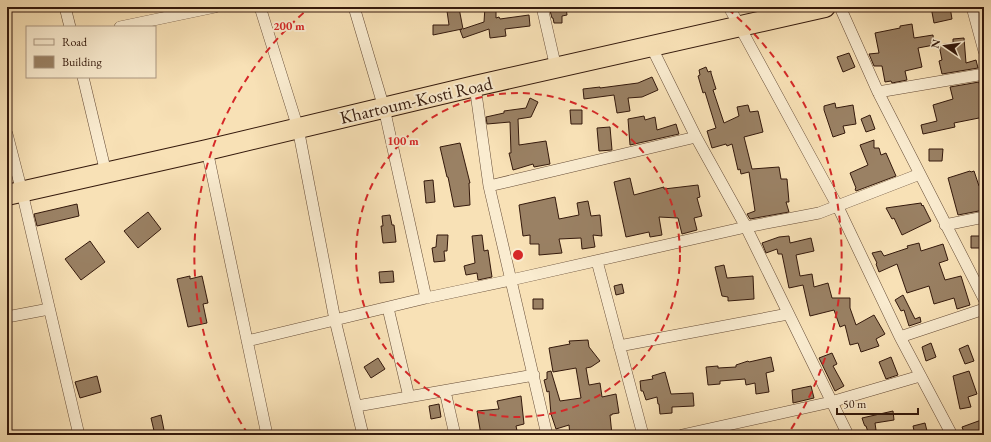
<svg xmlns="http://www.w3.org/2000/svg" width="991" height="442" font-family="'EB Garamond',serif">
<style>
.building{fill:#9a8164;stroke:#34190c}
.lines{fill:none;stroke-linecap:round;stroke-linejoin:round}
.street-casing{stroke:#654b36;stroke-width:12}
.highway-casing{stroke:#34190c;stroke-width:22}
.street{stroke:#faecd0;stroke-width:11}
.highway{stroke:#f8e1b6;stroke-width:20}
.ring{fill:none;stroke:#d62828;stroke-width:2;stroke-dasharray:7 5}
.labels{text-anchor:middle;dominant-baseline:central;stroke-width:4;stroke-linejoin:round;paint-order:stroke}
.street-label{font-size:18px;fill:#34190c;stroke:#faecd0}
.centre{fill:#d62828;stroke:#faecd0;stroke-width:2}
.ring-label{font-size:12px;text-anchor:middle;font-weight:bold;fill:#d62828;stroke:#faecd0;stroke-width:4;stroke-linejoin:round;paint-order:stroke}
</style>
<rect width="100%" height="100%" fill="#f8e1b6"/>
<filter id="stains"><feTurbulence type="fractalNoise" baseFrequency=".005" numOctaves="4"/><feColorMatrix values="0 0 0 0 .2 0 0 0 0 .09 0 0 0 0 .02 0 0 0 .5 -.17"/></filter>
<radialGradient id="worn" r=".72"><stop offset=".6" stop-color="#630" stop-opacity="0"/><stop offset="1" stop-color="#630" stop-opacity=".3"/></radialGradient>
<path class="building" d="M485,7H496V18L499,17L500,19L529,15L530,26L505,29L506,36L490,38L489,29L463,38L460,30L462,29L433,35V25H449L447,11L459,8L463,29L484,22Z
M549,7H566L567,15L562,16V23H554L553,18H552Z
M931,7H950L952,19L934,23Z
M912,24L914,38L933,35L934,45L918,48L922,67L905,71L907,80L892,83L891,81L885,82L882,66H874L869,54L879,53L875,33L900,28V26Z
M964,38L966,63L976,60L978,68L942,74L939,61L942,60L939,45L953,43V39Z
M849,53L855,67L843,72L837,57Z
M706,67L708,72L711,71V73L716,89L713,90L724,123L739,116L737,107L748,105L750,112L758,111L763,132L744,137L752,169L779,167L781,179H787L789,202H786L789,212L750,219L747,214L755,211L749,172L741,174L740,169L738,170L732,144L727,146L726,144L712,148L707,131L716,128L705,92L703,93L698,76L700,75L699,70Z
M652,77L658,90L642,97L628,98L630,111L617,113L614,95L584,99L583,89L600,87V88L638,83Z
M979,82L982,99L984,98V117L954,123L955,127L923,134L921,125L937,121L933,105L953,99L950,87Z
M530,98L538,102L531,117L518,119L519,145L546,141L550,164L534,167L533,164L513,170L509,153H511L510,122L487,124L486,117L504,113V111L526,108Z
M835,103L836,108L853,105L856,124L843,126L845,133L833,137L824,110V106Z
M570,110H582V124H571Z
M870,115L875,129L866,132L861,119Z
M644,116L645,120L655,117L657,130L676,124L679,134L630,145L628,119Z
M610,127L612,150L599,151L597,128Z
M874,140V148H879L881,155L886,153L896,176L856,191L855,189L856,188L850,173L868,165L860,145Z
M460,143L470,183H469L470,205L454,207L448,177H447L440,147Z
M929,149H943L942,161H929Z
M970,171L971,172L974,171L979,186L984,184V210L958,215L948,178Z
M630,178L634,195L664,187V189L698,185L700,197L697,198L702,216L694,218L697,230L682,234L678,218L659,217L662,235L650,237L649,232L626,237L614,182Z
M433,180L435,202L426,203L424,181Z
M555,197L559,219L579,215L577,203L588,201L591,216L600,215L602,236L593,235L595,247L582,249L581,238L559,239L562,253L539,255V244H530V235L523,236L519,205Z
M921,203L922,206L923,205L931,221L902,235L894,218L892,219L886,208Z
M77,204L79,216L37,226L34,214Z
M148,212L161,229L138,248L124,231Z
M390,215L392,225H394L396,242L383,243L381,226H383L382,216Z
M437,235H448L447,251H444L445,261L434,262L432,248L436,247Z
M482,235L484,251L488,250L492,277L478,280L477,273L466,275L464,266L475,263L472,236Z
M789,236L790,243L811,238L814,251L796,255L800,276L812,274L814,287L828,283L832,298H850V308L856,325L874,315L885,334L876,339L879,346L861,352L858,343L850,345L845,325L840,327L834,310L810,316L803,285L789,288L782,254H778L777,249L766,253L762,243L779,237Z
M971,236H984V248H971Z
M90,241L105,262L81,280L65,259Z
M919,243L921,251L943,244L948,260L939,263L945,280L961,276L970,305L957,309L954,298L934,304L929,286L907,293L897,264L879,272L876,264L877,263L872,253L881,251L884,256L908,248L907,246Z
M724,265L727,278L753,276L754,299L728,301V297L722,296L715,267Z
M393,271L394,282L380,283L379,272Z
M190,276V279L202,276L208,303L203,304L207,323L188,327L177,279Z
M622,284L624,293L616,295L614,286Z
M903,295L915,319L920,317L921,322L909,326L904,310L901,311L895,300Z
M533,299H543V309H533Z
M588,340L589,347L600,361L591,367L586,368L589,385L600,383L602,397L616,394L619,413L612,414V415H610L612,435H570L569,425L556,429L551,414L549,391L547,392L544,380L547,379V372L551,371L560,401L581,398L576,368L553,372L549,348L570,344L569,341Z
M931,343L936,357L926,361L922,347Z
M968,345L974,361L965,364L959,349Z
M832,353L837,364L833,366L844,386L835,391L819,358Z
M771,357L774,371L766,373L769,392L756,394L755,383L746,385L745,379L720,381V384L708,385L706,367L718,366V368L736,367V365L748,361L749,362Z
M891,357L898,375L886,379L879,362Z
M378,358L385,369L371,378L364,367Z
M969,371L977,394L968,397L971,407L960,409L953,376Z
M665,372L671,394L693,393L694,406L672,407V413L660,414L659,404H658L657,397L646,400L643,391H641L640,381L653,379L652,376Z
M97,376L101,392L80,398L75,382Z
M811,386L814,398L793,403L792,390Z
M521,396L524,424L516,426L518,435H481L477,411L499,409L497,401Z
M439,404L441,417L431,419L429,406Z
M893,411L894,420L875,423L876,430L868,432L866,426H865L864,424L862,418Z
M161,415L165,435H155L151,418Z
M984,419V435H965L962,427Z
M925,423L928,435H915L913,426Z"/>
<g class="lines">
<defs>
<path id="street" d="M65,7L70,27
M260,7L298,128L335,320L363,435
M354,7L384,108L426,298
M542,7L556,68
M729,7L838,207L900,337L952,435
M840,7L878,92L984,299
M972,7L984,51
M120,27L215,7
M651,46L696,137L746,227L848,435
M83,77L106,173
M475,86L489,186L547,435
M878,92L984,74
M7,134L22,192L79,435
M207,150L267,435
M489,186L696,137
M945,225L984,217
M597,261L643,435
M388,308L409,397
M7,317L49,309
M900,337L984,309
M247,341L426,298L511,280L746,227L819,213L920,174
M619,346L788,314
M445,391L455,435
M357,406L534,375
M682,435L831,402L920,376"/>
<path id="highway" d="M7,195L207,150L475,86L825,7"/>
</defs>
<use href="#street" class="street-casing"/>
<use href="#highway" class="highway-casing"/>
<use href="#street" class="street"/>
<use href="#highway" class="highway"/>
</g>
<g class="ring">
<circle cx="518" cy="255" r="162"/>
<path d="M248 434A324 324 0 0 1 308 9M728 9A324 324 0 0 1 788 434"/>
</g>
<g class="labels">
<g class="street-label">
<text transform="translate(416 100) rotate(-13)">Khartoum-Kosti Road</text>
</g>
</g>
<circle cx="518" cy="255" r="6" class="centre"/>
<g class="ring-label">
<text x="289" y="30">200 m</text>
<text x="403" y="145">100 m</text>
</g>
<rect width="991" height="442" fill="none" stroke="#f8e1b6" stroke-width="24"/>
<rect x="8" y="8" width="975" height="426" fill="none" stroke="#34190c" stroke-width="2"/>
<rect x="12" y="12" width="967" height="418" fill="none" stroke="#34190c"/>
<rect x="26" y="26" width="130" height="52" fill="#faecd0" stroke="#ab9882"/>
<rect x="34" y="39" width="20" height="6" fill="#faecd0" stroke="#ab9882"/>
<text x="62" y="46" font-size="12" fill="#34190c">Road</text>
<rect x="34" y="56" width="20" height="12" fill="#9a8164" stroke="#ab9882"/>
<text x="62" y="66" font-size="12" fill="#34190c">Building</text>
<g transform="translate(945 46) rotate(283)" stroke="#faecd0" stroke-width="3" paint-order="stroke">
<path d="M0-3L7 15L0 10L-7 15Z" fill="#34190c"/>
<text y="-6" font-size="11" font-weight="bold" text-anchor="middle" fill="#34190c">N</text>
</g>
<path d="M837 408v6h81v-6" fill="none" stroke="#34190c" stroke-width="2"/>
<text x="843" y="408" font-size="12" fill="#34190c" stroke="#faecd0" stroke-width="3" paint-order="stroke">50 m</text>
<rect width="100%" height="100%" filter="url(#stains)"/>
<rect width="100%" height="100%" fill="url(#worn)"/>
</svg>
